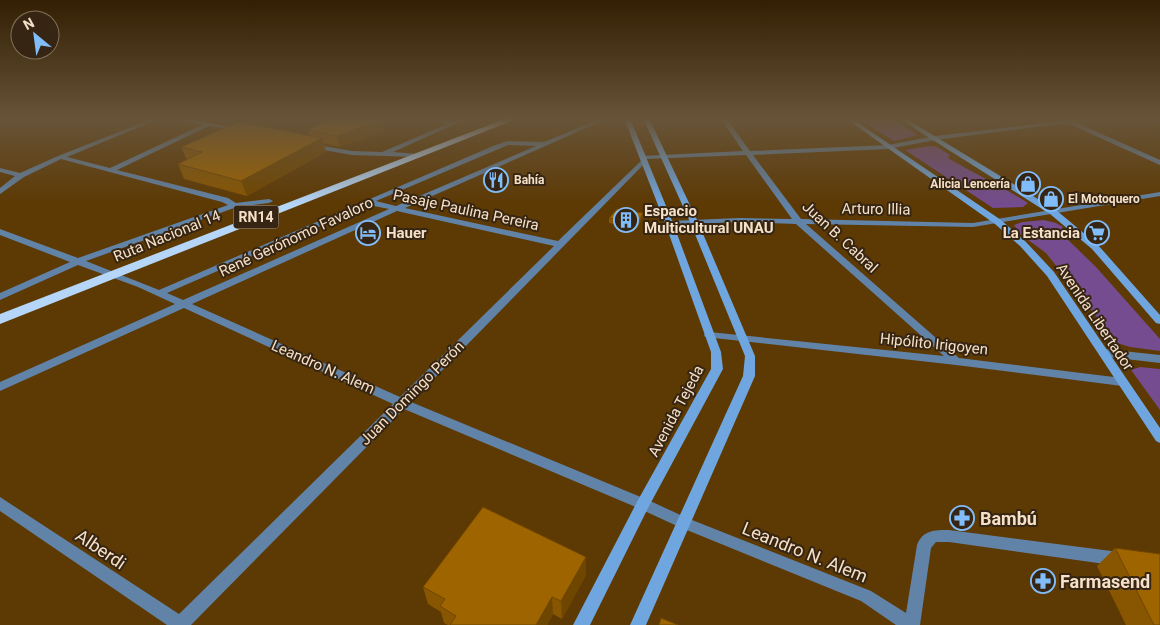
<svg xmlns="http://www.w3.org/2000/svg" width="1160" height="625" font-family="Roboto,sans-serif">
<style>
.green{fill:#744c8f}
.lines{fill:none;stroke-linecap:round;stroke-linejoin:round}
.street{fill:#6183a7;fill-rule:evenodd}
.secondary{fill:#6fa6df;fill-rule:evenodd}
.highway{fill:#b5d6f9;fill-rule:evenodd}
.wall{fill:#885600}
.shaded-wall{fill:#6f4600}
.building{fill:#9e6400;stroke:#6f4600}
.labels{text-anchor:middle;dominant-baseline:central;stroke-width:4;stroke-linejoin:round;paint-order:stroke}
.far-poi-label{font-size:12px;font-weight:bold;fill:#f6e0c8;stroke:#352512;text-anchor:start}
.shield{fill:#352512;stroke:#bca891;stroke-width:1}
.shield-label{font-size:14px;font-weight:bold;fill:#f6e0c8}
.street-label{font-size:15px;fill:#f6e0c8;stroke:#352512}
.poi-label{font-size:15px;font-weight:bold;fill:#f6e0c8;stroke:#352512;text-anchor:start}
.near-poi-label{font-size:18px;font-weight:bold;fill:#f6e0c8;stroke:#352512;text-anchor:start}
.near-street-label{font-size:18px;fill:#f6e0c8;stroke:#352512}
</style>
<rect width="100%" height="100%" fill="#5d3903"/>
<path class="green" d="M857,118H891L918,135L894,141Z
M930,146L937,147L950,155L948,158C975,174 1002,186 1028,203L1023,207L993,208L905,150Z
M1044,220L1056,223L1063,227L1060,232L1096,267L1160,339V351L1130,347L1117,343L1046,253L1020,234L1014,225L1022,222Z
M1140,367L1160,369V410L1131,370Z"/>
<g class="lines">
<path class="street" d="M154,118H161L67,157L110,168L202,125L175,119L174,118H184L237,128L240,130L239,131L209,126L117,170L228,198L236,203L269,199L273,201L269,203L243,206L259,215V219H253L234,208L86,261L159,290L493,146L507,141L544,142L602,118H609L405,208L558,241L643,159L641,158V156L743,151L720,118H726L750,151L888,145L935,136L1085,118H1099L1096,120L1075,122L1160,160V165L1067,123L935,140L888,149L753,155L801,219L973,223L1160,192V196L973,227L806,224L959,358L1122,378L1126,379L1128,382L1126,385L1122,386L956,365L705,337L704,335L705,333L709,332L944,356L796,224L740,222L666,225V221H669L740,218L792,219L746,155L645,159L648,161L646,162L411,402L648,500L687,518L871,591L906,613L917,545C923,530 934,530 949,530L1119,552L1124,554L1126,559L1124,564L1119,566L949,542H936L931,548L920,625H896L861,601L677,526L638,508L404,409L191,625H167L0,511V497L179,614L393,404L184,308L0,391V382L175,304L138,287L78,265L0,300V293L70,262L0,235V229L78,258L228,205L222,202L61,159L24,177L0,194V188L15,176L0,172V168L20,173L58,156ZM508,145L536,146L396,206L376,201ZM369,205L389,209L183,300L167,293ZM397,211L554,246L400,397L192,304Z
M427,118C436,117 444,122 453,121C459,121 462,117 469,118L393,152L419,154V156L417,157L352,155L312,148L309,146L312,144L352,151L382,152L447,124Z
M1104,349L1160,355V363L1100,356L1099,353L1100,350Z"/>
<path class="secondary" d="M624,118H630L673,223L721,352L723,369L648,508L590,625H573L638,500L711,369V352L665,223Z
M643,118H649L698,222L755,356V376L646,625H630L743,376L745,356L690,222Z
M845,118H851L1001,220L1026,242L1054,272L1160,428V443L1156,441L1047,276L1020,246L995,224Z
M898,118H905L1056,210L1098,245L1160,315V324L1156,323L1092,249L1050,214Z"/>
<path class="highway" d="M507,118H519L0,324V314Z"/>
</g>
<path class="wall" d="M308,130L385,131L339,147L324,143L326,152L247,196L184,179L178,164L187,160L181,147L309,135Z
M643,217L637,228L609,223V218Z
M1115,548L1160,625H1126L1097,566Z
M586,557V575L562,619L553,614L547,625H448L444,623L441,612L428,604L423,587Z"/>
<path class="shaded-wall" d="M383,120L385,131L339,147L337,136Z
M322,138L326,152L247,196L241,181Z
M643,213V217L637,228L638,224Z
M586,557V575L562,619L561,601Z
M552,597L553,614L547,625H536Z"/>
<path class="building" d="M360,118H372L383,120L337,136L308,130L331,119L348,122Z
M238,122L322,138L241,181L178,164L202,152L181,147Z
M617,209L643,213L638,224L609,218Z
M483,507L586,557L561,601L552,597L536,625H450L456,616L440,606L445,599L423,587Z
M1115,548L1160,554V625H1154Z
M661,618L678,625H659Z"/>
<linearGradient id="sky" x2="0" y2="1"><stop stop-color="#331f02"/><stop offset="0.58" stop-color="#675439"/><stop offset="1" stop-color="#675439" stop-opacity="0"/></linearGradient>
<rect width="1160" height="205" fill="url(#sky)"/>
<defs>
<symbol id="restaurant-ring" viewBox="-11 -11 22 22"><circle r="9.5" fill="#352512" stroke="#81bdfa" stroke-width="1.5"/><path d="M-5-6h1v4h1v-4h1v4h1v-4h1v5L-1.5 .5V6h-2V.5L-5-1ZM5-6V6H3V1.5H1.5Q1.5-4 5-6Z" fill="#81bdfa"/></symbol>
<symbol id="shop-ring" viewBox="-11 -11 22 22"><circle r="9.5" fill="#352512" stroke="#81bdfa" stroke-width="1.5"/><path d="M-5-2.5h2.3a2.7 3.5 0 0 1 5.4 0H5L5.5 6h-11ZM-1.5-2.5h3a1.5 2.3 0 0 0-3 0Z" fill="#81bdfa"/></symbol>
<symbol id="building-ring" viewBox="-11 -11 22 22"><circle r="9.5" fill="#352512" stroke="#81bdfa" stroke-width="1.5"/><path d="M-4-6H4V6H1V3H-1V6H-4ZM-2.5-4.3h1.7v1.8h-1.7ZM.8-4.3h1.7v1.8H.8ZM-2.5-1h1.7V.8h-1.7ZM.8-1h1.7V.8H.8Z" fill="#81bdfa"/></symbol>
<symbol id="hotel-ring" viewBox="-11 -11 22 22"><circle r="9.5" fill="#352512" stroke="#81bdfa" stroke-width="1.5"/><path d="M-6-4.5h1.5V1H6V5H4.5V3h-9V5H-6ZM-4 0a1.8 1.8 0 1 1 3.6 0ZM.5 0V-2.5h3Q6-2.5 6 0Z" fill="#81bdfa"/></symbol>
<symbol id="supermarket-ring" viewBox="-11 -11 22 22"><circle r="9.5" fill="#352512" stroke="#81bdfa" stroke-width="1.5"/><path d="M-6-5.5h2.5l.6 2H6L4.5 2H-2.5L-4.4-4H-6ZM-1.5 3.2a1.3 1.3 0 1 0 .1 0ZM3 3.2a1.3 1.3 0 1 0 .1 0Z" fill="#81bdfa"/></symbol>
<symbol id="pharmacy-ring" viewBox="-11 -11 22 22"><circle r="9.5" fill="#352512" stroke="#81bdfa" stroke-width="1.5"/><path d="M-2-6h4v4h4v4h-4v4h-4v-4h-4v-4h4Z" fill="#81bdfa"/></symbol>
</defs>
<g fill-rule="evenodd">
<use href="#restaurant-ring" x="482" y="166" width="28" height="28"/>
<use href="#shop-ring" x="1014" y="170" width="28" height="28"/>
<use href="#shop-ring" x="1037" y="185" width="28" height="28"/>
<use href="#building-ring" x="612" y="206" width="28" height="28"/>
<use href="#hotel-ring" x="354" y="219" width="28" height="28"/>
<use href="#supermarket-ring" x="1083" y="219" width="28" height="28"/>
<use href="#pharmacy-ring" x="948" y="504" width="28" height="28"/>
<use href="#pharmacy-ring" x="1029" y="567" width="28" height="28"/>
</g>
<g class="labels">
<g class="far-poi-label">
<text x="514" y="180">Bahía</text>
<text x="1010" y="184" text-anchor="end">Alicia Lencería</text>
<text x="1068" y="199">El Motoquero</text>
</g>
<rect class="shield" x="233.5" y="205.5" width="45" height="23" rx="4"/>
<g class="shield-label">
<text x="256" y="217">RN14</text>
</g>
<g class="street-label">
<text transform="translate(876 209) rotate(1)">Arturo Illia</text>
<text transform="translate(466 210) rotate(12)">Pasaje Paulina Pereira</text>
<text transform="translate(167 236) rotate(-22)">Ruta Nacional 14</text>
<text transform="translate(296 237) rotate(-25)">René Gerónomo Favaloro</text>
<text transform="translate(840 237) rotate(43)">Juan B. Cabral</text>
<text transform="translate(1095 317) rotate(56)">Avenida Libertador</text>
<text transform="translate(934 344) rotate(6)">Hipólito Irigoyen</text>
<text transform="translate(323 367) rotate(24)">Leandro N. Alem</text>
<text transform="translate(412 393) rotate(-45)">Juan Domingo Perón</text>
<text transform="translate(676 411) rotate(-62)">Avenida Tejeda</text>
</g>
<g class="poi-label">
<text x="644" y="211">Espacio<tspan x="644" dy="17">Multicultural UNAU</tspan></text>
<text x="386" y="233">Hauer</text>
<text x="1080" y="233" text-anchor="end">La Estancia</text>
</g>
<g class="near-poi-label">
<text x="980" y="518">Bambú</text>
<text x="1060" y="581">Farmasend</text>
</g>
<g class="near-street-label">
<text transform="translate(101 549) rotate(34)">Alberdi</text>
<text transform="translate(805 552) rotate(22)">Leandro N. Alem</text>
</g>
</g>
<g transform="translate(35 35) rotate(331)"><circle r="24" fill="#352512" stroke="#82705b"/>
<path d="M0-4L9 19L0 12L-9 19Z" fill="#81bdfa"/>
<text y="-8" font-size="14" font-weight="bold" text-anchor="middle" fill="#f6e0c8">N</text>
</g>
</svg>
